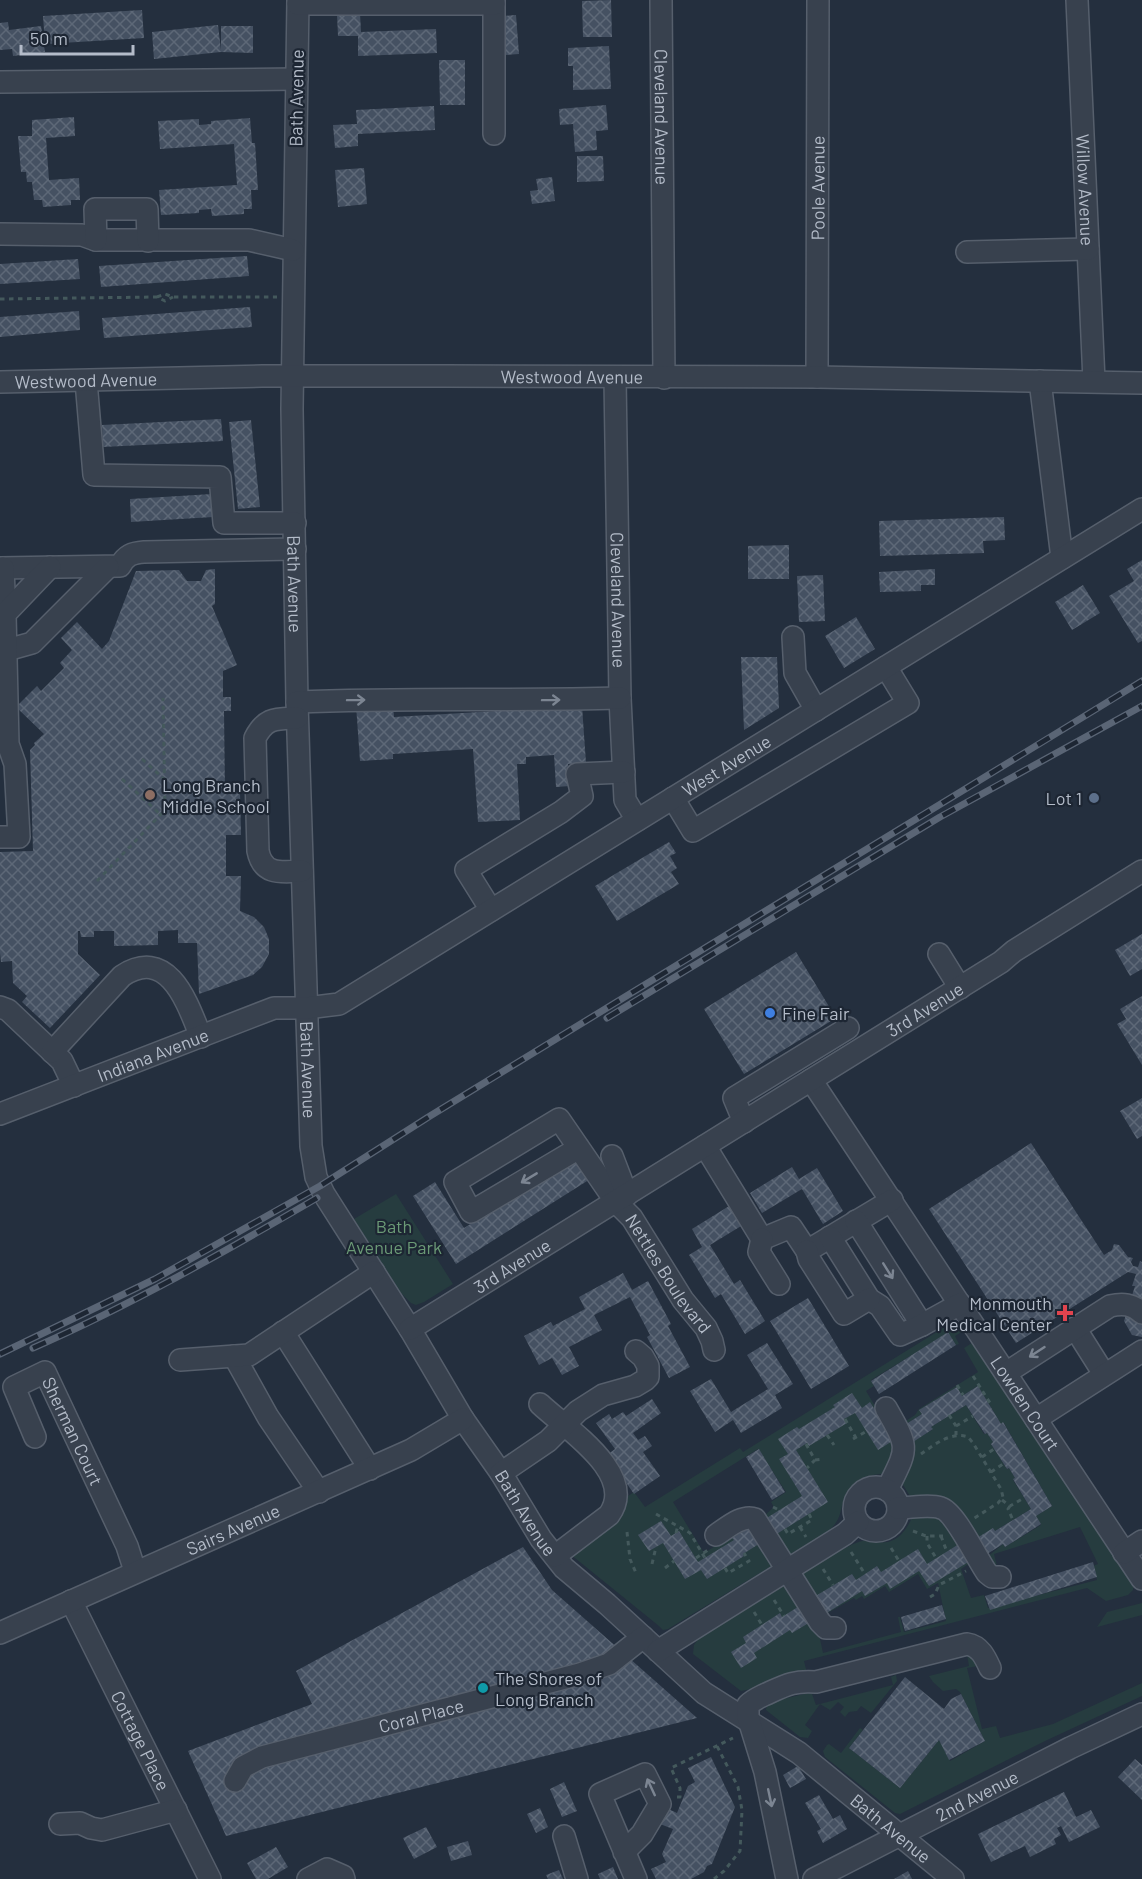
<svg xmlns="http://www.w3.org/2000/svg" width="1142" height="1879" font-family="Barlow,sans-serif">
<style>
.green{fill:#263c3f}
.building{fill:url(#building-cross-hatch)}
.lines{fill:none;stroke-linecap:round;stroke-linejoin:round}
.minor-casing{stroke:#565f6c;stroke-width:24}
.path{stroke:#44595c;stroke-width:3;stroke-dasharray:4.5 4.5;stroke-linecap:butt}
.minor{stroke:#38414e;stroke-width:21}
.rail-casing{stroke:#5a6575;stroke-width:7}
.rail{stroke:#1d2633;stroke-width:4.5;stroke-dasharray:14;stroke-linecap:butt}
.oneway{stroke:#7c8592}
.education-dot{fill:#8d6e63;stroke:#1d2633;stroke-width:2}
.service-dot{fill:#5c6f8a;stroke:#1d2633;stroke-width:2}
.shop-dot{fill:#3f7fe0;stroke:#1d2633;stroke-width:2}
.health-dot{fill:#e0444e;stroke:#1d2633;stroke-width:2}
.culture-dot{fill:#0f9aa8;stroke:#1d2633;stroke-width:2}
.labels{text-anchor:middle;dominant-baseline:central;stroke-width:4.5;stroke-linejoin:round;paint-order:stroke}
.street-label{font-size:18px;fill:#b4bcc9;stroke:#1d2633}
.poi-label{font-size:18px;fill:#b4bcc9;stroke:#1d2633;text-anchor:start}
.park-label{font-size:18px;fill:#6b9a76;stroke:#1d2633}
</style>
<defs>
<pattern id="building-cross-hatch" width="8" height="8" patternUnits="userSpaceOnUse" patternTransform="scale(1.5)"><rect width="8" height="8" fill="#455162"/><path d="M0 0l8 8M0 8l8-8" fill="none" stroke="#5d6877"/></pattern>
</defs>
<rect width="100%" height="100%" fill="#242f3e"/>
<path class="green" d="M396,1194L453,1284L424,1302L416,1305L411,1303L401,1293L354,1219Z
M961,1317L968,1328L955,1336L959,1344L956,1345L948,1333L871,1380L874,1386L866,1391L896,1441L886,1474C865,1474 849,1481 843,1502C841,1509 840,1518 835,1524C828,1535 800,1549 788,1555L764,1516L774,1507L771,1502L786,1492L758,1449L673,1502L704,1553L748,1526L773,1565L668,1629L663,1630L659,1626L570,1554L622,1500L634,1492L645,1507L740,1448L743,1452Z
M975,1341L1134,1583L1133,1590L1128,1595L1106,1601L1087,1588L804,1661L807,1673L780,1683L741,1691L693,1654L694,1645L699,1638L787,1584L819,1634L823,1653L901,1632L898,1617H900L904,1632L946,1621L938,1583L927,1589L918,1574L889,1592L885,1586L864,1599L862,1596L856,1600L854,1598L824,1615L801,1576C810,1567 849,1544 862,1541C868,1539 874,1541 880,1542C897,1545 908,1528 913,1515H942L973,1561L961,1569L971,1598L984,1595L988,1608L1097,1580L1093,1566L1098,1564L1080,1527L994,1554L998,1570L986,1558L1003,1544L1005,1547L1041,1525L1036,1516L1052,1506L1004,1423L1001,1424L978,1386L962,1396L957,1387L920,1410L922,1414L903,1426L901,1424L915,1415L919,1409L978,1372L964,1348Z
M966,1405L984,1434L987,1433L993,1442L991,1444L1007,1469L1009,1468L1015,1478L1013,1480L1031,1509L995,1531L979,1537L976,1531L972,1533L911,1498L902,1483L912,1442L932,1430L931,1427Z
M1142,1603V1615L1097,1627L1107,1612Z
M971,1652L978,1666L967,1668L982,1729L996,1726L1000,1738L1053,1724L1142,1683V1696L1045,1741L900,1814L895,1813L825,1757L823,1751L827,1745L829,1744L841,1753L860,1728L863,1730L849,1748L900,1788L939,1740L950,1761L985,1741L960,1692L956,1689L943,1691L933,1682L929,1676L969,1666L967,1654Z
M896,1675L897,1681L871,1713L861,1706L857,1711L849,1712L845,1717L840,1712L844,1707L838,1702L830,1710L820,1704L805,1725L812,1731L808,1738L800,1737L766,1710L767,1704L771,1702L808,1693L812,1694L816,1705L893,1685L891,1677Z"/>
<path class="building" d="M611,0L612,37H583L582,1Z
M142,10L144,38L45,44L43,16Z
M360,13L361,32L436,29L437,53L358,56V36H338L337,14Z
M516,15L519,54L505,55L503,16Z
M8,22L9,30L41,26L45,52L13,56L12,49L0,50V23Z
M218,25L221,50V26H253V53L221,52L154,59L152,32Z
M609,46L611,89L573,90V66H568V48Z
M439,60H465V105H440Z
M606,105L608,130L596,131L597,150L575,152L573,124L560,125L559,109Z
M434,106L435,130L358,134V146L335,148L333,125L357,124L356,110Z
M74,117L75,136L46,138L49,180L79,178L80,200H71V205L43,207L42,200H34L32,182H27L26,172H21L18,136H32V120Z
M250,118L252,143H255L258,190H251L252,209H244V214L212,216L211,209L199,210V213L161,215L159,190L237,185L234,144L160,149L158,121L199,119V125L211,124V121Z
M577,156H603L604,181L577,182Z
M364,168L367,204L338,207L335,170Z
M552,177L555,201L532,204L530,191L538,190L536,179Z
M247,256L249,276L101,287L99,266Z
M78,259L80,279L0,284V264Z
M250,307L252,327L104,338L102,318Z
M79,311L80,330L0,337V317Z
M221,419L223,441L103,447L102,425Z
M251,420L260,507L238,509L229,422Z
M212,494L213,517L131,522L130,499Z
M1004,517L1005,540L983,541L984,553L880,556L879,521Z
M789,545V579H748V546Z
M1142,560V641L1138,643L1109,596L1134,581L1127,569Z
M215,569V604L212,606L237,665L223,671V697H231V711H224L225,792L240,791L241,835H226V876H241L240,911L254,917L264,927L269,939V954L262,967L253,975L199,994L197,943H178V930L158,931V945L114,946V931H94V937H81L80,931H78V954L100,975L50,1028L22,1002L27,996L13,983L12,961L1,962L0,953V852L33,851L30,750L35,745L34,743L44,734L16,707L37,686L41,691L64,668L60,663L72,650L61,638L77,622L102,649L109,641L136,571L179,570L187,581H201L206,570Z
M935,569V585H921V591L880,592L879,572Z
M823,575L825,621L799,622L797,576Z
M1083,585L1100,613L1072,630L1055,602Z
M856,617L875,649L844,668L825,636Z
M741,657H777L779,708L744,730Z
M393,703L394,717L582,706L586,763L568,764L570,786L556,787L554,755L526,757V764H517L520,820L478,822L473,749L393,754V759L360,761L356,705Z
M669,842L676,853L670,856L677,868L671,872L679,884L617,921L595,886Z
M1142,934V969L1130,976L1115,950Z
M796,952L836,1018L744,1074L704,1009Z
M1142,996V1065L1117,1024L1126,1019L1120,1009Z
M1142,1098V1136L1137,1139L1120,1111Z
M1031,1143L1104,1255L1112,1250L1114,1244L1119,1245L1128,1257L1133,1258L1131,1262L1133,1266L1138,1267L1140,1261L1142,1262V1337L1132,1335L1124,1321L1135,1286H1132L1136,1274L1128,1272L1016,1343L929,1209Z
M581,1155L595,1176L456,1264L413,1196L435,1182L464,1228Z
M792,1167L799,1179L817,1168L843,1211L823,1224L802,1189L762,1213L750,1193Z
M734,1203L746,1223L710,1245L734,1284L740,1280L765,1321L745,1334L721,1294L715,1298L689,1255L702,1247L692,1229Z
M623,1273L632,1290L648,1281L671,1324L668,1326L690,1367L669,1378L647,1337L650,1335L630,1297L594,1315L602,1330L569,1347L579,1366L562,1375L552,1358L539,1365L524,1336L551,1322L553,1326L585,1309L579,1297Z
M808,1298L849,1366L811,1389L770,1321Z
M948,1332L956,1345L879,1394L871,1381Z
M767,1343L793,1384L775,1395L782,1408L741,1433L733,1420L715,1432L690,1391L711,1379L731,1412L768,1389L747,1355Z
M978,1386L1001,1424L1003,1422L1052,1506L1036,1516L1041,1524L1005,1547L1003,1544L987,1554L977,1538L993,1528L995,1531L1031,1509L1013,1479L1015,1478L1009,1468L1007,1469L991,1444L993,1442L987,1433L985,1434L966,1405L931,1427L933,1429L913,1442L903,1426L922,1414L919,1410L957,1387L962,1396Z
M852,1393L862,1408L870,1402L894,1440L878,1450L855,1413L844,1419L847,1423L809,1446L807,1443L796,1450L828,1502L775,1535L765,1519L802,1496L779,1459L788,1454L778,1439L797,1427L799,1429L835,1407L833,1405Z
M652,1399L661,1413L633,1433L638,1440L645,1436L652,1446L643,1452L660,1476L634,1494L607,1455L615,1449L596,1423L609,1414L612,1419L623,1412L626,1416Z
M759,1449L785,1492L772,1500L746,1457Z
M661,1521L671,1536L679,1531L698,1562L734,1540L732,1538L752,1526L762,1542L743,1554L744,1556L707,1579L701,1570L685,1579L663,1543L649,1551L638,1535Z
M959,1544L970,1561L929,1586L919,1571L890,1589L887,1583L865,1596L862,1591L825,1614L814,1597L852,1574L856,1580L877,1566L881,1572L918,1549L927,1564Z
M523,1547L552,1590L697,1718L226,1836L188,1751L312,1704L296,1671Z
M1093,1562L1097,1577L990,1610L985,1596Z
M801,1605L812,1621L792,1633L790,1630L754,1653L757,1658L741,1668L731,1652L746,1643L743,1637L780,1613L782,1617Z
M942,1605L946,1619L905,1631L901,1617Z
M905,1677L944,1709L951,1699L961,1694L985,1741L949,1760L939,1740L900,1788L849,1748Z
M711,1757L735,1807L712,1864L707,1866L704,1872L691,1879H656L651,1869L666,1862L662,1854L673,1829L660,1824L666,1808L677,1813L688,1786L695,1782L688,1768Z
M1135,1759L1142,1765V1800L1118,1777Z
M798,1766L806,1779L790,1788L783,1775Z
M564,1782L577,1811L562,1817L550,1789Z
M1064,1792L1076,1817L1091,1810L1100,1827L1069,1842L1061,1826L1057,1828L1061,1835L1054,1839L1056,1844L1030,1857L1025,1846L991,1862L978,1834Z
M819,1795L833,1819L840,1815L847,1829L823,1843L817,1831L821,1829L805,1803Z
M540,1808L548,1827L536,1833L527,1814Z
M426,1827L437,1847L414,1859L403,1838Z
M468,1841L472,1855L451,1861L447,1847Z
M276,1847L288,1867L268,1879H256L247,1863Z
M613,1867L618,1879H600L598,1874Z
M559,1870L563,1879H548L546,1875Z
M908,1871L912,1879H894Z"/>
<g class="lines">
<defs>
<g id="minor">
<path id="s1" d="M298,0L292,409L297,702L311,1146L316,1177L324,1194L410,1329L463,1419L501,1473L541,1539L564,1568L607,1604L704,1693L799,1753L953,1879"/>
<path d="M494,0V134"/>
<path id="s2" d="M661,0L664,378"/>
<path id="s3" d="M1077,0L1094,381"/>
<path d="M298,4H494"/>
<path d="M0,82L297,79"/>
<path d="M0,234L82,235L96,240H249L293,250"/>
<path d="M96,240L95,209H147L148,241"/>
<path d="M967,252L1088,249"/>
<path id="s4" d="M817,377L818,0"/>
<path id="s5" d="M615,378L620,698L625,800L637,820"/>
<path d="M86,381L94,475L220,477L224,523H295"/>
<path d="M1040,381L1062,558"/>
<path id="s6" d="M0,382L262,376H445L817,377L1142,383"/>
<path d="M0,568L120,566C126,555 132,553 144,552L295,549"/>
<path d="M3,568L5,614"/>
<path d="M793,637L795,673L816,710"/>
<path d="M0,652L32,643L108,567"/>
<path d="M297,702C405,698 512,701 620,698"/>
<path d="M297,718C276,719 266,717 255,738L258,851C263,876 282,872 302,871"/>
<path d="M673,798L693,831L908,703L886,667"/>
<path d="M0,837H19L15,764L8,744L5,614L50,567"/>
<path d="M491,910L466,870L561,812L582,796L577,774L624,772"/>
<path d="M939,954L960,988"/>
<path d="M0,1007L8,1010L62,1061L74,1086"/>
<path d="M52,1052L122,976C169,945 188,1005 201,1037"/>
<path id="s7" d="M811,1080L1142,1579"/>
<path id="s8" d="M0,1114L274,1008H307L339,1004L1142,509"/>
<path d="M744,1122L734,1098L848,1028"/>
<path d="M705,1146L762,1239L791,1227L807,1251L892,1200"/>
<path id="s9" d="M579,1148L471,1212L455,1182L559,1119L616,1202L632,1218L683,1300L706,1328L712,1341L714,1350"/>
<path d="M612,1156L627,1195"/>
<path d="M856,1221L922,1325"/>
<path d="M830,1237L869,1299L880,1306L900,1335L922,1325L960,1304"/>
<path d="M762,1239L759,1252L779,1284"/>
<path d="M807,1251L809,1259L844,1314L869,1299"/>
<path d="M1075,1328L1104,1374"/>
<path id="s10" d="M410,1329L1001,962L1014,951L1142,871"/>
<path d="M283,1332L370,1469"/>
<path d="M234,1356L268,1417L319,1492"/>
<path d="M180,1360L249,1355L374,1272"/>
<path d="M1006,1373L1110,1306C1123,1303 1132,1304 1142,1313"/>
<path d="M540,1404C565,1428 639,1474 609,1515L555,1556"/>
<path d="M886,1408C910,1450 908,1447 887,1490"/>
<path d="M1036,1419L1142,1351"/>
<path id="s11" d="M35,1437L14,1387L45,1372L127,1546L135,1571"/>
<path d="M501,1473L548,1441L578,1411L603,1395L635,1386L645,1380L648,1377V1366L643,1357L636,1351"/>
<circle cx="876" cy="1509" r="22"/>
<path d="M898,1508C911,1508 929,1504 941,1508C955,1512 977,1559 987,1573L992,1577H1000"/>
<path d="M716,1535C727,1528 742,1514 755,1519L820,1622L826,1628H835"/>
<path d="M1124,1553L1142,1541"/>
<path id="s12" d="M71,1601L210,1879"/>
<path id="s13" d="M0,1633L411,1450L463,1419"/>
<path d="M658,1651L845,1534L858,1522"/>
<path id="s14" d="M235,1781L243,1767L262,1757L580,1674L609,1664L643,1637"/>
<path d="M60,1824L80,1823L91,1828L102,1830L176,1810"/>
<path d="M564,1836L577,1879"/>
<path d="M624,1852L642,1834L660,1804L645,1774L600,1794L636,1879"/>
<path d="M308,1879L327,1869L343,1876L344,1879"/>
<path d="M787,1879L765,1772L748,1717V1705C753,1700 758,1698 764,1695C784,1686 793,1680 816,1682L967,1644C980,1646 985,1657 990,1668"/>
<path id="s15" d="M814,1879L1070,1748L1142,1714"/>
</g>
</defs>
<use href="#minor" class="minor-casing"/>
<path class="path" d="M157,297L165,294L173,297H277
M0,299L157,297L165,301L173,297
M142,759L164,779
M122,779L161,815
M97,881L165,810L163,698
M973,1376L990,1403L989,1404
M957,1385L963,1395
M949,1415L956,1426V1435
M845,1419L856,1438
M956,1426L973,1416
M827,1435L834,1445
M853,1439L867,1431
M806,1444L815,1460L807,1468
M921,1454C934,1445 951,1431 968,1437L973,1443L1001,1489L1003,1497L998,1503L973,1519
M982,1457L994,1449
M815,1460L824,1459
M991,1472L1003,1464
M1002,1500L1010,1506L1024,1498
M1010,1506L1008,1509L1013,1520
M773,1507L779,1510
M656,1514L690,1533L705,1558
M800,1527L806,1537
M785,1529L788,1534L812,1520L809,1514
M913,1531L926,1536H943
M627,1532L630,1559L636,1573
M676,1533L678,1525
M927,1536V1543L936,1558
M941,1536L947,1552
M891,1548L899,1561
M851,1552L865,1574
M696,1558L708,1550
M652,1564L656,1547
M665,1568L674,1561
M725,1568L728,1573L749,1561L744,1553
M823,1569L833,1585
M930,1597L935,1594L939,1585L966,1571
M774,1600L784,1616
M754,1612L762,1625
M677,1797H680V1788L671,1768L733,1738
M714,1879L724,1871L740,1851L742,1810L738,1787L717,1746"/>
<use href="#minor" class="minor"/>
<defs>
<path id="rail" d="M607,1018L940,817L1142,706
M33,1348C131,1305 224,1252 317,1198
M0,1354L155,1279L320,1186L430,1116L1142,681"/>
</defs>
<use href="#rail" class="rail-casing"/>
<use href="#rail" class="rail"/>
</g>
<defs><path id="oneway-shaft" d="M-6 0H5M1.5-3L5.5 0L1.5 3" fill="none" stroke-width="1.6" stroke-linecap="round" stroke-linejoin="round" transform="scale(1.5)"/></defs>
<g class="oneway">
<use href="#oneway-shaft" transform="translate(356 700) rotate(-1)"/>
<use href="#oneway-shaft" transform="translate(551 700) rotate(-1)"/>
<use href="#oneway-shaft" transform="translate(529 1178) rotate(149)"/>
<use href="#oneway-shaft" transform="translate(888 1271) rotate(58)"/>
<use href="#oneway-shaft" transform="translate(1037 1352) rotate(147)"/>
<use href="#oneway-shaft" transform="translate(651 1787) rotate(-115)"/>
<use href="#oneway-shaft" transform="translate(770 1798) rotate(78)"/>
</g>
<circle class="education-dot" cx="150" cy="795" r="6"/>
<circle class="service-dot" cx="1094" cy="798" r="6"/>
<circle class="shop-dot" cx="770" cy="1013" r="6"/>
<path class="health-dot" d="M1062 1304h6v6h6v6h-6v6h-6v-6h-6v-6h6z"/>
<circle class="culture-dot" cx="483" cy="1688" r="6"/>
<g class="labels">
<g class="street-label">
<text transform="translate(296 98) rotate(-89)">Bath Avenue</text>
<text stroke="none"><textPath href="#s2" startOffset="117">Cleveland Avenue</textPath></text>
<text stroke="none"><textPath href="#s4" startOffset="189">Poole Avenue</textPath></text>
<text stroke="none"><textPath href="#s3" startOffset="190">Willow Avenue</textPath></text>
<text stroke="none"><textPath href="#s6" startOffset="572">Westwood Avenue</textPath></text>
<text stroke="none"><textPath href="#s6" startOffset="86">Westwood Avenue</textPath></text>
<text stroke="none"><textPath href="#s1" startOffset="584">Bath Avenue</textPath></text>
<text stroke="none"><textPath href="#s5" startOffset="222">Cleveland Avenue</textPath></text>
<text stroke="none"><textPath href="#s8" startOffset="814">West Avenue</textPath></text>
<text stroke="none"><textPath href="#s10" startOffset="606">3rd Avenue</textPath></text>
<text stroke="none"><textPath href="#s8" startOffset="164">Indiana Avenue</textPath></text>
<text stroke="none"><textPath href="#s1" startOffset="1070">Bath Avenue</textPath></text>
<text stroke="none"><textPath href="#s10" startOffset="120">3rd Avenue</textPath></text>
<text stroke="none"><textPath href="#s9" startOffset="471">Nettles Boulevard</textPath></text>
<text stroke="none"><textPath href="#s7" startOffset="388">Lowden Court</textPath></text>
<text stroke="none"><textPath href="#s11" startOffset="154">Sherman Court</textPath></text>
<text stroke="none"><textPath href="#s1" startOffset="1574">Bath Avenue</textPath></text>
<text stroke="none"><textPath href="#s13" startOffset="255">Sairs Avenue</textPath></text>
<text stroke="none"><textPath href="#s14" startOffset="202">Coral Place</textPath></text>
<text stroke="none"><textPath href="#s12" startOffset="156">Cottage Place</textPath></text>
<text stroke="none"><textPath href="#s15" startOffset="183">2nd Avenue</textPath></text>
<text stroke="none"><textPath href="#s1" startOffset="2060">Bath Avenue</textPath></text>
</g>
<g class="poi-label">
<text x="162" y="785">Long Branch<tspan x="162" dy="21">Middle School</tspan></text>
<text x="1082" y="798" text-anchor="end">Lot 1</text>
<text x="782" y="1013">Fine Fair</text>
<text x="1052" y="1303" text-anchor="end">Monmouth<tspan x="1052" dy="21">Medical Center</tspan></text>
<text x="495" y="1678">The Shores of<tspan x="495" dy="21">Long Branch</tspan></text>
</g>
<g class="park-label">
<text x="394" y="1226">Bath<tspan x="394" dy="21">Avenue Park</tspan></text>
</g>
</g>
<path d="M21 45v9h112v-9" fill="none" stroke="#b4bcc9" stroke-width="3"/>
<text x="30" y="45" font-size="18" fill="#b4bcc9" stroke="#1d2633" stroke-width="4.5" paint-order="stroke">50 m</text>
</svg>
